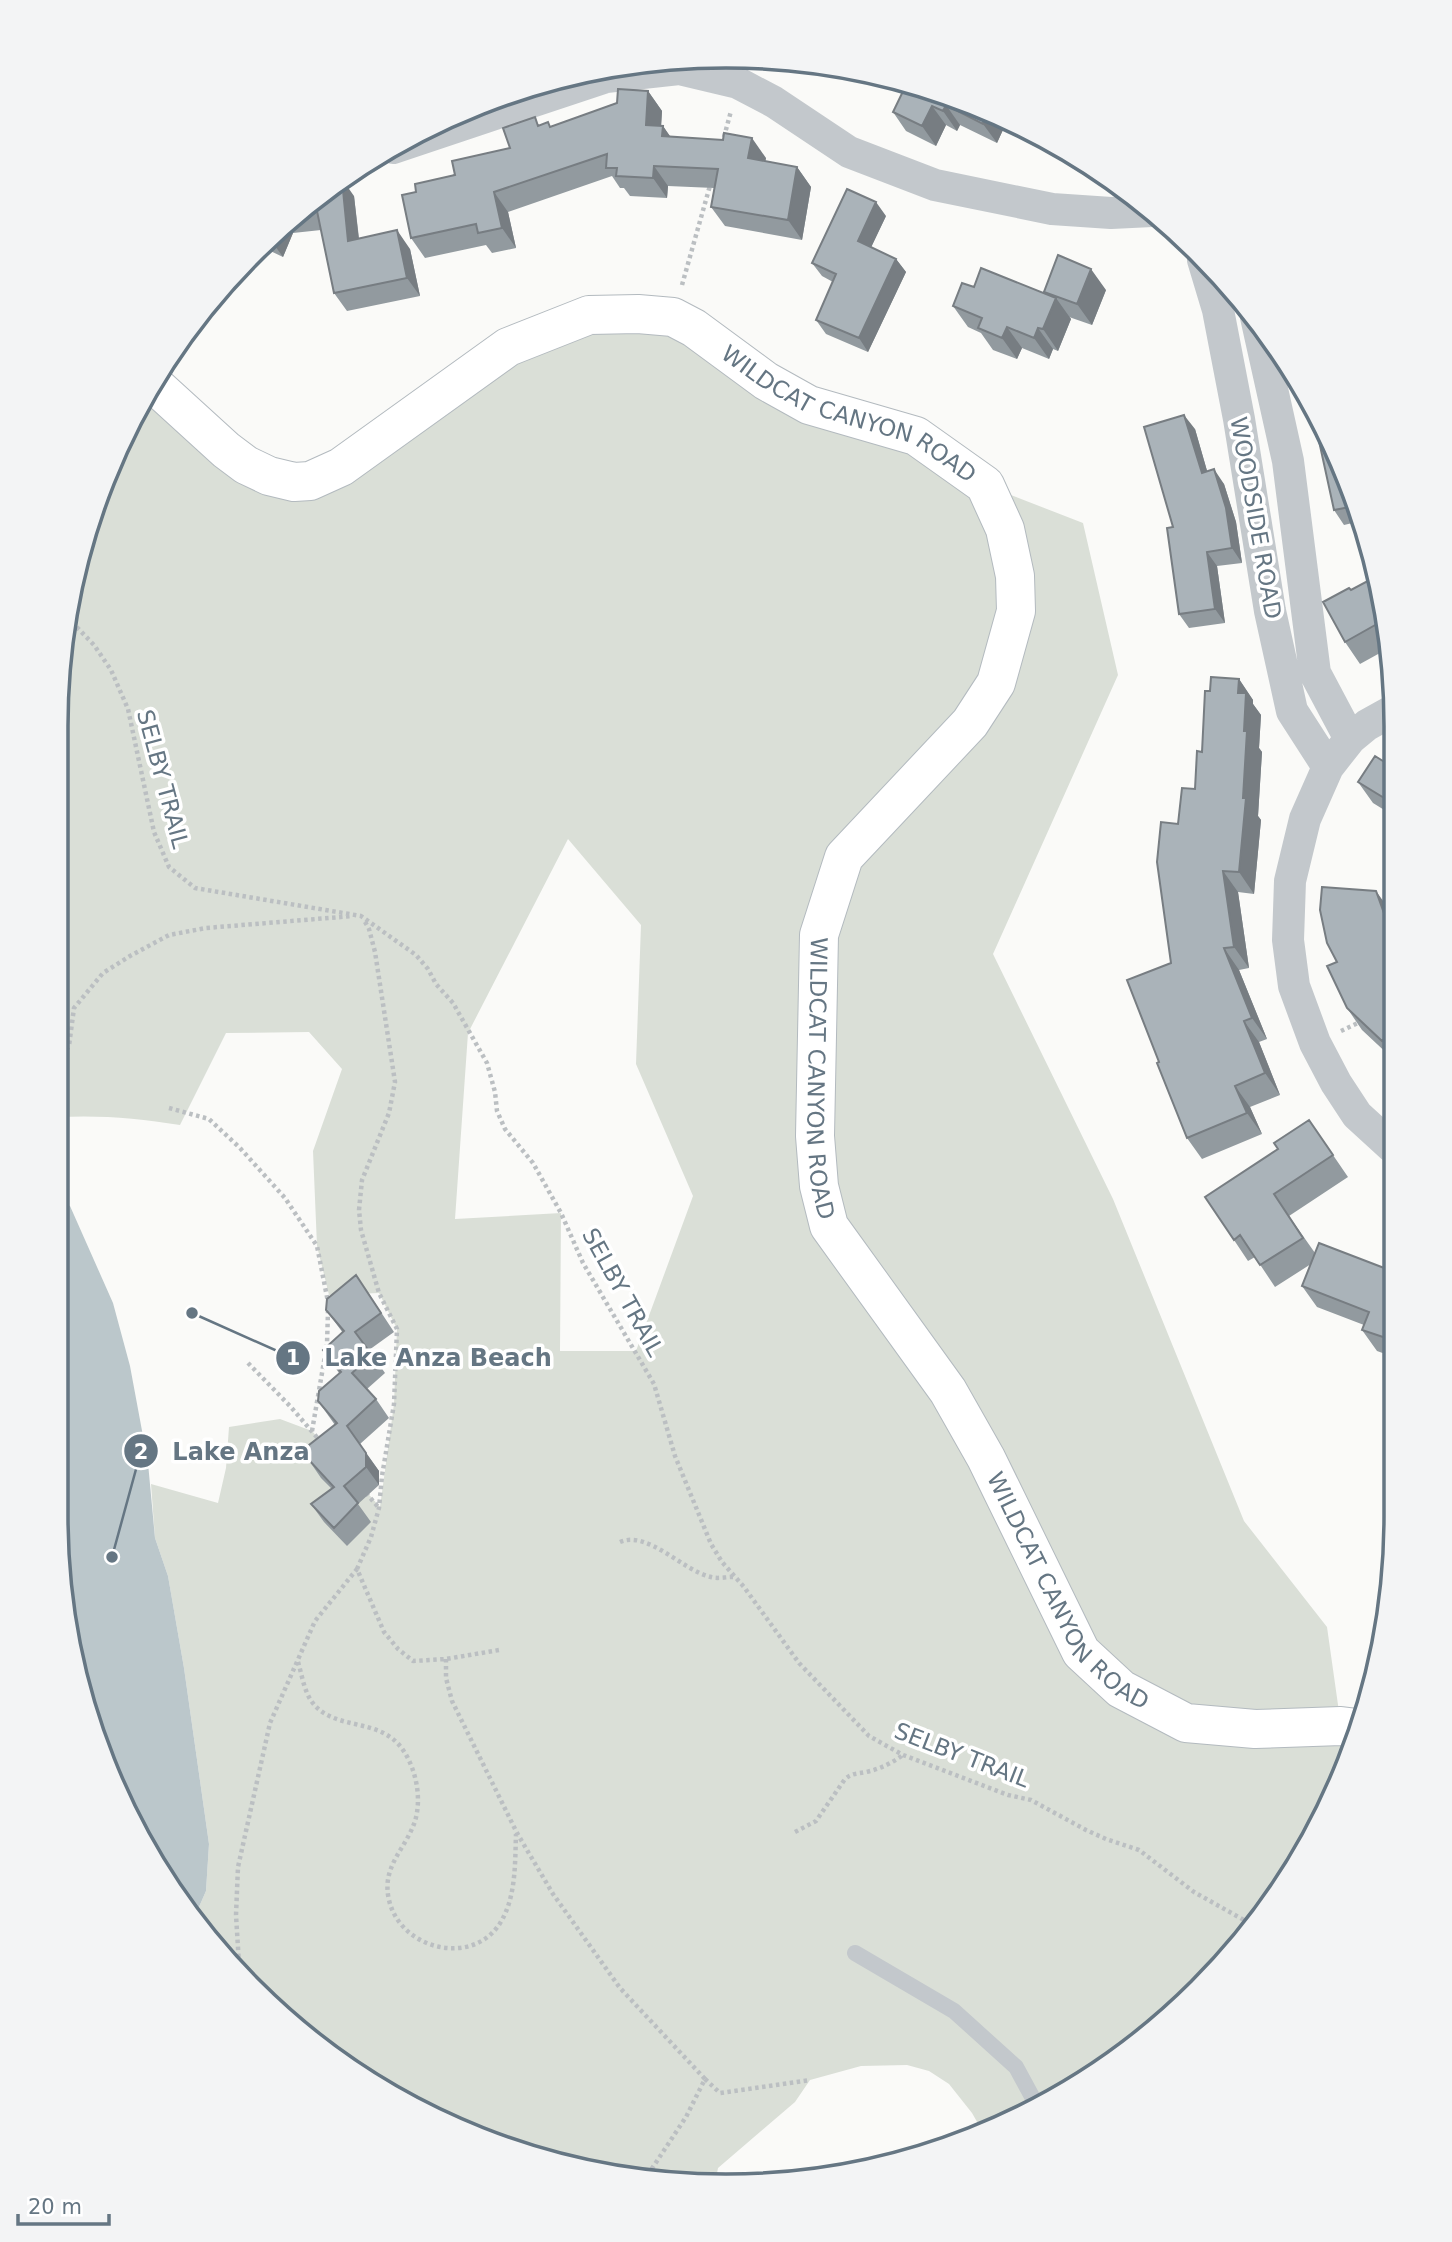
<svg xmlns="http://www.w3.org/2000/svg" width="1452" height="2242" font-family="'DejaVu Sans',sans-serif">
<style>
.green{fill:#dadfd7;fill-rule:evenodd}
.water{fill:#bbc7cb}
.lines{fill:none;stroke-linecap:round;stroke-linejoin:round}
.secondary-casing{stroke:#b3babf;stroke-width:40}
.path{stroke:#bbbfc2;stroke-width:4.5;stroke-dasharray:3.5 3.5;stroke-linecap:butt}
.lane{stroke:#c3c8cc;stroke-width:16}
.street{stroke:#c3c8cc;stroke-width:32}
.secondary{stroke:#fff;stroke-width:38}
.wall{fill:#929a9f}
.shaded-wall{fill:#777d82}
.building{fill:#aab3b9;stroke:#777d82;stroke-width:2}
.labels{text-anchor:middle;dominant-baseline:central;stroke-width:7;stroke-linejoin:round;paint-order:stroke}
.street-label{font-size:23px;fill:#657683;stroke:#fff}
.rim{fill:none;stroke:#657683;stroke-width:3.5}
.leader{fill:none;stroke:#657683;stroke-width:2.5}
.callout-dot{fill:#657683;stroke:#fff;stroke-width:2.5}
.mark-label{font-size:21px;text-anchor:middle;font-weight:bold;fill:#fff}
.callout-label{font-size:24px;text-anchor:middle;font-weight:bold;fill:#657683;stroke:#fff;stroke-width:7;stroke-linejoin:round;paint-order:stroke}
</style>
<rect width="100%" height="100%" fill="#fafaf8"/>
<path class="green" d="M638,314L985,485L1083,523L1118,675L993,954L1113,1199L1244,1521L1327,1627L1341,1726L1350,1753L1345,1773L1230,1957L1098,2073L980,2127L972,2113L949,2084L929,2071L907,2065L861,2066L810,2080L795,2102L718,2168L715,2184L510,2150L318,2048L195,1916L206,1891L209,1844L184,1668L168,1576L155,1538L151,1484L218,1503L226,1468L229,1427L280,1419L312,1431L380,1507L394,1404L397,1329L379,1293L329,1295L317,1246L313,1151L342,1069L309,1032L226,1033L180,1125C139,1118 100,1115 59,1117L62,638L107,469L158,388L293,482L508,347ZM568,839L641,925L636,1064L693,1196L636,1351H560L561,1213L455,1219L468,1033Z"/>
<path class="water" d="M58,1201L70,1206L113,1303L130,1366L148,1463L155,1538L168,1576L184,1668L209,1844L206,1891L195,1916L169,1889L91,1731L56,1516Z"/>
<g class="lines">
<defs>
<g id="secondary">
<path id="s1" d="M158,388L226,450L246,465L269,476L294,482L310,481L341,467L508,347L589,315L638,314L673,317L694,328L766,381L809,405L916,436L985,485L1005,529L1015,576L1016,611L996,683L970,723L844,857L819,935L815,1136L819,1186L829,1226L948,1391L986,1458L1081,1652L1121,1689L1186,1723L1255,1729L1341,1726L1357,1728"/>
</g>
</defs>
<use href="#secondary" class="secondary-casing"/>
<path class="path" d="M724,137L731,111
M682,285L711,182
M67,617L94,645L111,670L128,709L154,832L169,867L195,888L361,916L416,955L428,969L436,984L453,1003L487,1063L495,1092L497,1111L505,1129L533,1163L561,1213L583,1263L654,1384L675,1456L711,1544L722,1562L744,1587L799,1663L869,1736L903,1755L1008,1795L1031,1800L1086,1830L1106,1839L1139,1850L1194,1892L1251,1924
M1341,1031L1362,1021
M59,1062L69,1046L74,1008L103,973L130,956L169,935L206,928L353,916
M169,1108L209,1119L240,1148L285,1198L317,1246L328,1302
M248,1363L290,1406L321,1442
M312,1431L327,1344L328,1311
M366,1493L379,1508
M620,1542C648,1530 683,1571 711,1577C717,1579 726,1577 733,1577
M357,1569L371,1537L379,1508L382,1476L394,1404L397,1329L379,1293L361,1230L359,1210L362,1180L389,1113L395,1082L375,952L369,929L364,920
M446,1659V1678L452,1701L517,1833L553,1894L620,1988L705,2079L686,2117L649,2173
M298,1662C302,1675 304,1691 312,1702C334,1732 380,1716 403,1750C416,1769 422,1798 415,1821C406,1849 381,1866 389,1900C401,1952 478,1968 503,1918C516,1893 515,1862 516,1834
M795,1832L816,1821L845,1779C852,1773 857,1774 866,1772C880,1769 892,1763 903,1755
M239,1964L236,1915L238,1867L270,1723L315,1621L357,1569L384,1632L398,1649L413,1661L446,1659L499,1650
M705,2079L720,2093L810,2080"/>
<path class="lane" d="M855,1953L954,2011L1016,2067L1035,2102"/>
<path class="street" d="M393,148L606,77L679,69L738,83L774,102L849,152L935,185L1052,209L1111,213L1152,211
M1203,260L1218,310L1239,419L1270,611L1292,711L1328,767
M1256,317L1288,461L1315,673L1350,739
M1392,1147L1357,1115L1336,1083L1315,1043L1294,986L1288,940L1290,881L1305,819L1328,767L1350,739L1367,725L1394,710"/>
<use href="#secondary" class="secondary"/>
</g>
<path class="wall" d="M838,67L865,74L862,80Z
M874,76L941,91L1007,121L997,143L960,125L957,131L946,125L936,146L906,131L893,112L903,91Z
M648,91L662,111L661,126H663L670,137L766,158L765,161L797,167L811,187L802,240L725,226L711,207L714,188L668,186L667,198L630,196L624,188H620L612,176L508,212L516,248L492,253L486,245L425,258L411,238L416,192L510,148L540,125L551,127Z
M318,195L354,196L359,238L410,249L420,296L347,311L334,293L321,230L293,233L283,257L262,247Z
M886,216L871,247L896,259L906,272L868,352L826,334L816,320L833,282L822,276L812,263Z
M974,287L1045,294L1044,292L1106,290L1092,325L1069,317L1071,319L1058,351L1053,349L1049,359L1022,348L1017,359L993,350L981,333L968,327L953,306Z
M1195,429L1207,471L1224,484L1236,522L1242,563L1217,566L1225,623L1189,628L1179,614L1173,527Z
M1327,430L1361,521L1344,525L1334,510Z
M1377,576L1389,648L1360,664L1345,642L1351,590Z
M1239,679L1253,700V704L1261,715L1259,748L1262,752L1258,816L1261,820L1254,894L1238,892L1249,968L1239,970L1267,1039L1259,1042L1280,1095L1250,1107L1262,1134L1202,1159L1187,1138L1159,1062L1171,963L1178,824L1195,789L1202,752L1210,691Z
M1394,768V816L1373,803L1358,782Z
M1391,912V914L1394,913L1393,1059L1362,1030L1347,1008Z
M1309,1120L1348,1177L1289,1216L1315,1253L1392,1271L1391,1356L1377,1351L1362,1330L1364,1325L1317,1307L1302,1286L1311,1264L1275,1287L1255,1257L1248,1261L1234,1240L1278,1149Z
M369,1294L394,1332L369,1350L385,1373L367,1389L376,1399L389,1418L360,1444L379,1471V1485L358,1504L371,1522L347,1546L324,1522L311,1504L332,1489L321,1478L308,1459L335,1425L318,1401L339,1373L323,1350L343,1333L326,1310Z"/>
<path class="shaded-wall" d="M857,72L865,74L862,80Z
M648,91L662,111L660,145L646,125Z
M946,105L960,125L957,131L943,111Z
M932,106L946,125L936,146L922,126Z
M988,113L1007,121L997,143L983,124Z
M663,126L677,146L662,136Z
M752,138L766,158L762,178L748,158Z
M654,166L668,186L667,198L653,178Z
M797,167L811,187L802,240L788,220Z
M342,179L354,196L361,259L348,241L342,180Z
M494,192L508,212L516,248L502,228Z
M876,202L886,216L868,254L858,241Z
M287,224L293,233L283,257L270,239Z
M397,230L410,249L420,296L407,278Z
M896,259L906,272L868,352L859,338Z
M1091,269L1106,290L1092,325L1077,304Z
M1056,298L1071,319L1058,351L1043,329Z
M1007,327L1022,348L1017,359L1002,338Z
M1038,328L1053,349L1049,359L1034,338Z
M1184,415L1195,429L1212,488L1202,473Z
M1214,469L1224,484L1236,522L1242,563L1232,548Z
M1207,552L1217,566L1225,623L1215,609Z
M1239,679L1253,700V704L1261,715L1259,748L1262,752L1258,816L1261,820L1254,894L1239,872L1243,798L1238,693Z
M1223,871L1238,892L1249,968L1234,947Z
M1376,891L1391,912L1393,919L1385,916Z
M1224,948L1239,970L1267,1039L1252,1018Z
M1244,1021L1259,1042L1280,1095L1265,1073Z
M1393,1029V1057L1382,1041Z
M1235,1086L1250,1107L1262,1134L1247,1113Z
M366,1453L379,1471V1485L366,1467Z"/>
<path class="building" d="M907,83L941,91L988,113L983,124L946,105L943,111L932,106L922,126L893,112Z
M618,89L648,91L646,125L663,126L662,136L723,140L724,133L752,138L748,158L797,167L788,220L711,207L718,169L654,166L653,178L616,176L617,168H606L607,154L494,192L502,228L478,233L476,224L411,238L402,195L416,192L415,184L455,175L452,161L510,148L503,128L535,117L538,126L548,122L550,127L617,103Z
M342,180L348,241L397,230L407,278L334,293L317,211L299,213L318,195Z
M847,189L876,202L858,241L896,259L859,338L816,320L836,274L812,263Z
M1058,255L1091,269L1077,304L1044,292Z
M981,268L1056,298L1043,329L1038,328L1034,338L1007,327L1002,338L978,328L982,318L953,306L962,283L974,287Z
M1184,415L1202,473L1214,469L1226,508L1232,548L1207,552L1215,609L1179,614L1167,528L1173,527L1144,427Z
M1319,417L1327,430L1355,506L1334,510L1314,418Z
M1377,576L1384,620L1345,642L1323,602L1349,588L1351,590Z
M1211,677L1239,679L1238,693H1246L1244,731H1247L1243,798H1246L1239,872L1223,871L1234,947L1224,948L1252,1018L1244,1021L1265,1073L1235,1086L1247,1113L1187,1138L1157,1063L1159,1062L1127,980L1171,963L1157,862L1161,822L1178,824L1182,788L1195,789L1197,751L1202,752L1205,691H1210Z
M1375,756L1394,768V804L1358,782Z
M1322,887L1376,891L1385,916L1394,913L1393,1029L1382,1041L1347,1008L1327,966L1337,962L1327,943L1320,910Z
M1309,1120L1333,1155L1274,1194L1303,1238L1260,1265L1240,1235L1234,1240L1205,1197L1278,1149L1274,1143Z
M1319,1243L1392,1271V1340L1362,1330L1369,1312L1302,1286Z
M356,1275L381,1313L355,1332L372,1355L352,1373L376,1399L347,1426L366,1453V1467L344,1486L358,1503L334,1528L311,1504L334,1487L308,1459L309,1445L337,1423L318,1401L319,1391L341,1372L323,1350L344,1331L326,1310L327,1299Z"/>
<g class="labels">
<g class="street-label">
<text stroke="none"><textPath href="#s1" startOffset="798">WILDCAT CANYON ROAD</textPath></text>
<text transform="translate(1256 518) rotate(80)">WOODSIDE ROAD</text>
<text transform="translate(163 779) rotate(75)">SELBY TRAIL</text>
<text stroke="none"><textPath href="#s1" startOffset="1617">WILDCAT CANYON ROAD</textPath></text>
<text transform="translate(623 1292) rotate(61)">SELBY TRAIL</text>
<text stroke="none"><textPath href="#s1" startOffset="2205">WILDCAT CANYON ROAD</textPath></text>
<text transform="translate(962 1755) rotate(21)">SELBY TRAIL</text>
</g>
</g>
<path d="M0 0H1452V2242H0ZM726 68H726A658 658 0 0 1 1384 726V1516A658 658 0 0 1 726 2174H726A658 658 0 0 1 68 1516V726A658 658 0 0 1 726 68Z" fill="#f3f4f5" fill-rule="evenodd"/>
<path class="rim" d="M726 68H726A658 658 0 0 1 1384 726V1516A658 658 0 0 1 726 2174H726A658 658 0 0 1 68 1516V726A658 658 0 0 1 726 68Z"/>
<path class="leader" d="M192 1313L293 1358M112 1557L141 1451"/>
<g class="callout-dot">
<circle cx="192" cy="1313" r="7"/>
<circle cx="112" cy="1557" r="7"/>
<circle cx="293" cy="1358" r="18"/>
<circle cx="141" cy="1451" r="18"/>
</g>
<g class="mark-label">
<text x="293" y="1365">1</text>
<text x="141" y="1459">2</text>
</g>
<g class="callout-label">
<text x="438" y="1366">Lake Anza Beach</text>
<text x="241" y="1460">Lake Anza</text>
</g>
<path d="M18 2214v10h91v-10" fill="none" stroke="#657683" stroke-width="3.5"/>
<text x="28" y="2214" font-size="21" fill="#657683" stroke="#ffffff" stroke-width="5" paint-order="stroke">20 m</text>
</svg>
